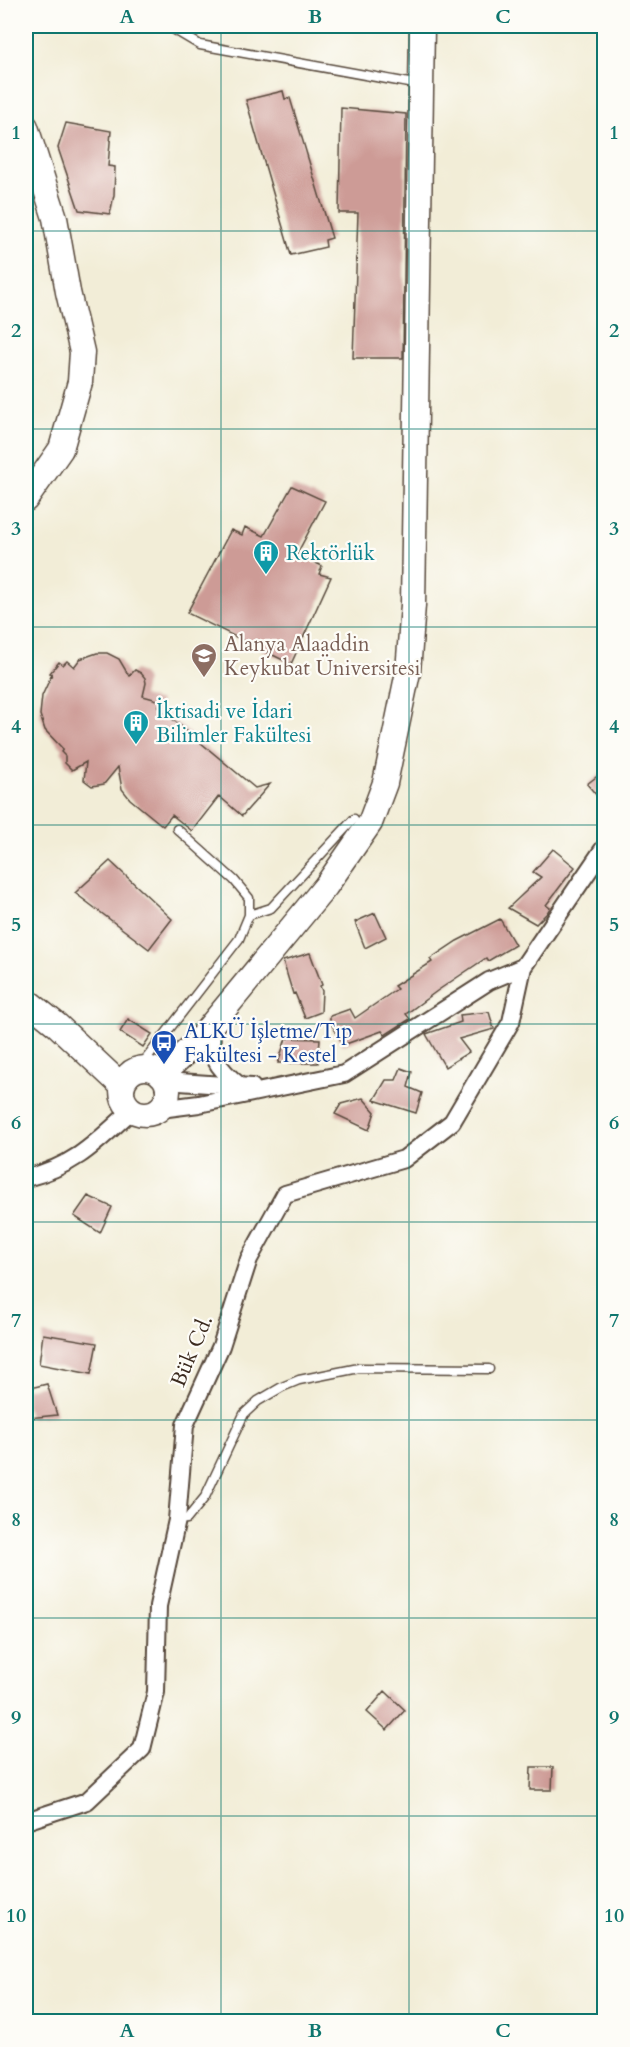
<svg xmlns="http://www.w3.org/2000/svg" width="630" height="2047" font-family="Cardo,serif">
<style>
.building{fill:#cd9b96}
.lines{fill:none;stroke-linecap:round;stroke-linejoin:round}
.lane-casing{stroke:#56473a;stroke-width:11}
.street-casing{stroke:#56473a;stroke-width:20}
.secondary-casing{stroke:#56473a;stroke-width:27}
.lane{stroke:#fff;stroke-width:8}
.street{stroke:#fff;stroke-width:16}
.secondary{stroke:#fff;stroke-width:24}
.grid{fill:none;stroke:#0f766e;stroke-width:1.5;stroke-opacity:0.55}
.labels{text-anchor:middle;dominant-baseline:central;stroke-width:4.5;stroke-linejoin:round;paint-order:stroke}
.culture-label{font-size:21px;fill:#0d838f;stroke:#fdfcf7;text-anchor:start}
.education-label{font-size:21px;fill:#785e54;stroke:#fdfcf7;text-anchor:start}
.transit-label{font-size:21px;fill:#164399;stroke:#fdfcf7;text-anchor:start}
.street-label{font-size:21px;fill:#3b2a1e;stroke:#fdfcf7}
.neatline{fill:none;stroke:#0f766e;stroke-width:2}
.grid-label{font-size:20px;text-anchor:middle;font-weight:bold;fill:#0f766e}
</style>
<rect width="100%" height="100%" fill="#fdfcf7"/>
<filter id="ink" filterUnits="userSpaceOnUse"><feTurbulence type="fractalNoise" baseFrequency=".0167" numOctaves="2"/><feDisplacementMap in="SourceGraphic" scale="12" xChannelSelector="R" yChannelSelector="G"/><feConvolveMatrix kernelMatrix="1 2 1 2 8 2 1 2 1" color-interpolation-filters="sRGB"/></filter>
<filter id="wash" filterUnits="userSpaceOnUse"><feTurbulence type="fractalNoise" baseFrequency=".008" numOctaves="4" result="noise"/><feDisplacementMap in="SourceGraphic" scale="24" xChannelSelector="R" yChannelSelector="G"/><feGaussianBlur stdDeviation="1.35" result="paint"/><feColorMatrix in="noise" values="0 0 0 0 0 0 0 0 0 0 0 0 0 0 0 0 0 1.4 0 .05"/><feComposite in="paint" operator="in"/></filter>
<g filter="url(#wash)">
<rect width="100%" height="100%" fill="#f2edd7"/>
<g id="blocks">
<path class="building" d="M283,91L285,99L290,98L332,238L325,240L326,247L291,255L246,100Z
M341,108L406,114L403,358H353L358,213H339Z
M66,123L111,131L108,166L115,167L114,195L110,214L79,210L58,148Z
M292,486L325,501L297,554L322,566L319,574L331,577L291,664L187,613L231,530L242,535L245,527L264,536Z
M97,653H107L119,659L129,676L135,670L141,673L145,678L146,683L143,696L161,701L158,707L255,788L270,784L242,816L219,796L192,831L172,815L163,826L130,799L122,789L118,767L104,784L92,786L84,780L86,762L72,770L65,763V756L61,752L63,749L45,730L40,715L42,696L52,674L50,673L59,662L63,665L67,661L74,667L80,659Z
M604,771V804L587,784Z
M553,849L575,867L546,905L550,908L547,913L536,924L508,908L541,877L533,872Z
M110,861L172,919L149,949L75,893Z
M375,913L386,937L365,948L355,922Z
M500,919L515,945L488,961L486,958L437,991L406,1014L410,1019L385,1035L382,1031L343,1045L330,1021V1016L350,1009L355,1018L397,989L394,986L432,962L430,959L457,941Z
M310,953L322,985L320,986L322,991L321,1012L305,1018L295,993L293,994L283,961Z
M489,1012L494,1029L459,1039L469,1052L445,1067L426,1034L461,1022L460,1015Z
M128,1019L152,1034L143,1047L120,1032Z
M286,1038L320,1039L318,1063H278Z
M401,1068L412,1072L408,1087L422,1093L416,1113L374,1100L386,1080H396Z
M363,1098L375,1112L369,1130L335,1114L341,1104Z
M88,1196L112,1207L100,1233L74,1216Z
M43,1334L97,1343L91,1374L39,1364Z
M47,1384L57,1415L29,1418L26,1405V1389Z
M385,1691L405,1710L387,1730L367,1712Z
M531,1767H553L552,1790H530Z"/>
</g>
</g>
<g filter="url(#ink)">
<use href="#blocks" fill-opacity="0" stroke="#56473a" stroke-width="1.5"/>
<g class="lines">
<defs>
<path id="lane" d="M168,26L200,45L420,85
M249,915L271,908L354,819
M142,1068L146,1059L239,939L249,915V898L234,880L177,829
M177,1520L187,1519L205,1497L244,1414L258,1401L282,1387L299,1380L359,1368L489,1369"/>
<path id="street" d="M213,1024C208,1055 216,1067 240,1086
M165,1081L252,1087
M160,1109L199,1104L344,1074L489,981L523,967L604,848
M26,1178C75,1166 96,1143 132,1110
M26,1821L87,1801L142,1749L156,1692L158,1606L177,1520L185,1425L221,1346L249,1259L285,1194L404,1159L452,1122L511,1022L523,967"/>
<path id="secondary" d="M26,127L55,218L68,292L82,352L80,382L61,449L26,499
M26,1000L57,1025L122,1086
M122 1091a23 23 0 1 1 46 0a23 23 0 1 1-46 0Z
M161,1075L198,1041L326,886L370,823L385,783L408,672L413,605L422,26"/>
</defs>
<use href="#lane" class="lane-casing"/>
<use href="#street" class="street-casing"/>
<use href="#secondary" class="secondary-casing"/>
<use href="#lane" class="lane"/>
<use href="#street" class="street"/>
<use href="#secondary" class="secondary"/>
</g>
</g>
<path class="grid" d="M221,26V2022M409,26V2022M26,231H604M26,429H604M26,627H604M26,825H604M26,1024H604M26,1222H604M26,1420H604M26,1618H604M26,1816H604"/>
<defs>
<symbol id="building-pin" viewBox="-11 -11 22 30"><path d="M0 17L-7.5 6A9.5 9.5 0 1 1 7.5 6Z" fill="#0f9aa8" stroke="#fdfcf7"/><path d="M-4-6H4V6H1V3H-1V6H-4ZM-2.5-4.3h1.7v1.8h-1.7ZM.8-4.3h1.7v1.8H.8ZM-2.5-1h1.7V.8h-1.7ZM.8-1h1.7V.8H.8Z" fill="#fff"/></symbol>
<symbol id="university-pin" viewBox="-11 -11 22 30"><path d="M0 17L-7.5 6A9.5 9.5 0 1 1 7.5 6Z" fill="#8d6e63" stroke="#fdfcf7"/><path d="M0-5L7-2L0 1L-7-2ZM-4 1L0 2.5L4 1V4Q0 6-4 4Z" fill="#fff"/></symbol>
<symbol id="bus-pin" viewBox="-11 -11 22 30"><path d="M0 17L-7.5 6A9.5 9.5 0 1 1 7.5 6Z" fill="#1a4fb4" stroke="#fdfcf7"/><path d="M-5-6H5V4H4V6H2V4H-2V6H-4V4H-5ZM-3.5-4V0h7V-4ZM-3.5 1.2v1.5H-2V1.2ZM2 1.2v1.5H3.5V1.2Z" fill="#fff"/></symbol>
</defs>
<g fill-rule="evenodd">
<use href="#building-pin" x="251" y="538" width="30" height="40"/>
<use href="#university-pin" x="189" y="641" width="30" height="40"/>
<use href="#building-pin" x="121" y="708" width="30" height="40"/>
<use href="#bus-pin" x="149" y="1028" width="30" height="40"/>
</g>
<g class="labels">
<g class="culture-label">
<text x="286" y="553">Rektörlük</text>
<text x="156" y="711">İktisadi ve İdari<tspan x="156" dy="24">Bilimler Fakültesi</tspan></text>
</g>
<g class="education-label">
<text x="224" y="644">Alanya Alaaddin<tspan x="224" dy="24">Keykubat Üniversitesi</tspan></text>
</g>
<g class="transit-label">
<text x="184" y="1031">ALKÜ İşletme/Tıp<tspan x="184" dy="24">Fakültesi - Kestel</tspan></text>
</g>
<g class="street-label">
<text transform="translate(192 1351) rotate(-67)">Bük Cd.</text>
</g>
</g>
<rect width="630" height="2047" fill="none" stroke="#fdfcf7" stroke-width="66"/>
<rect x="33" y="33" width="564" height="1981" class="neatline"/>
<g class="grid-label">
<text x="127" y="23">A</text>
<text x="315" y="23">B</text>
<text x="503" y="23">C</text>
<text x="16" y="139">1</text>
<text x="614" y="139">1</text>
<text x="16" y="337">2</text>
<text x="614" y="337">2</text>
<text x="16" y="535">3</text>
<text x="614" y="535">3</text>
<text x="16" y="733">4</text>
<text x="614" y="733">4</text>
<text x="16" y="931">5</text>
<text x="614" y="931">5</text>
<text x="16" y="1129">6</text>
<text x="614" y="1129">6</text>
<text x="16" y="1327">7</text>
<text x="614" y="1327">7</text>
<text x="16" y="1526">8</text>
<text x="614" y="1526">8</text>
<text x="16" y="1724">9</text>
<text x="614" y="1724">9</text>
<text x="16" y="1922">10</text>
<text x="614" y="1922">10</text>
<text x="127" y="2037">A</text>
<text x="315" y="2037">B</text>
<text x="503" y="2037">C</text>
</g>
</svg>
